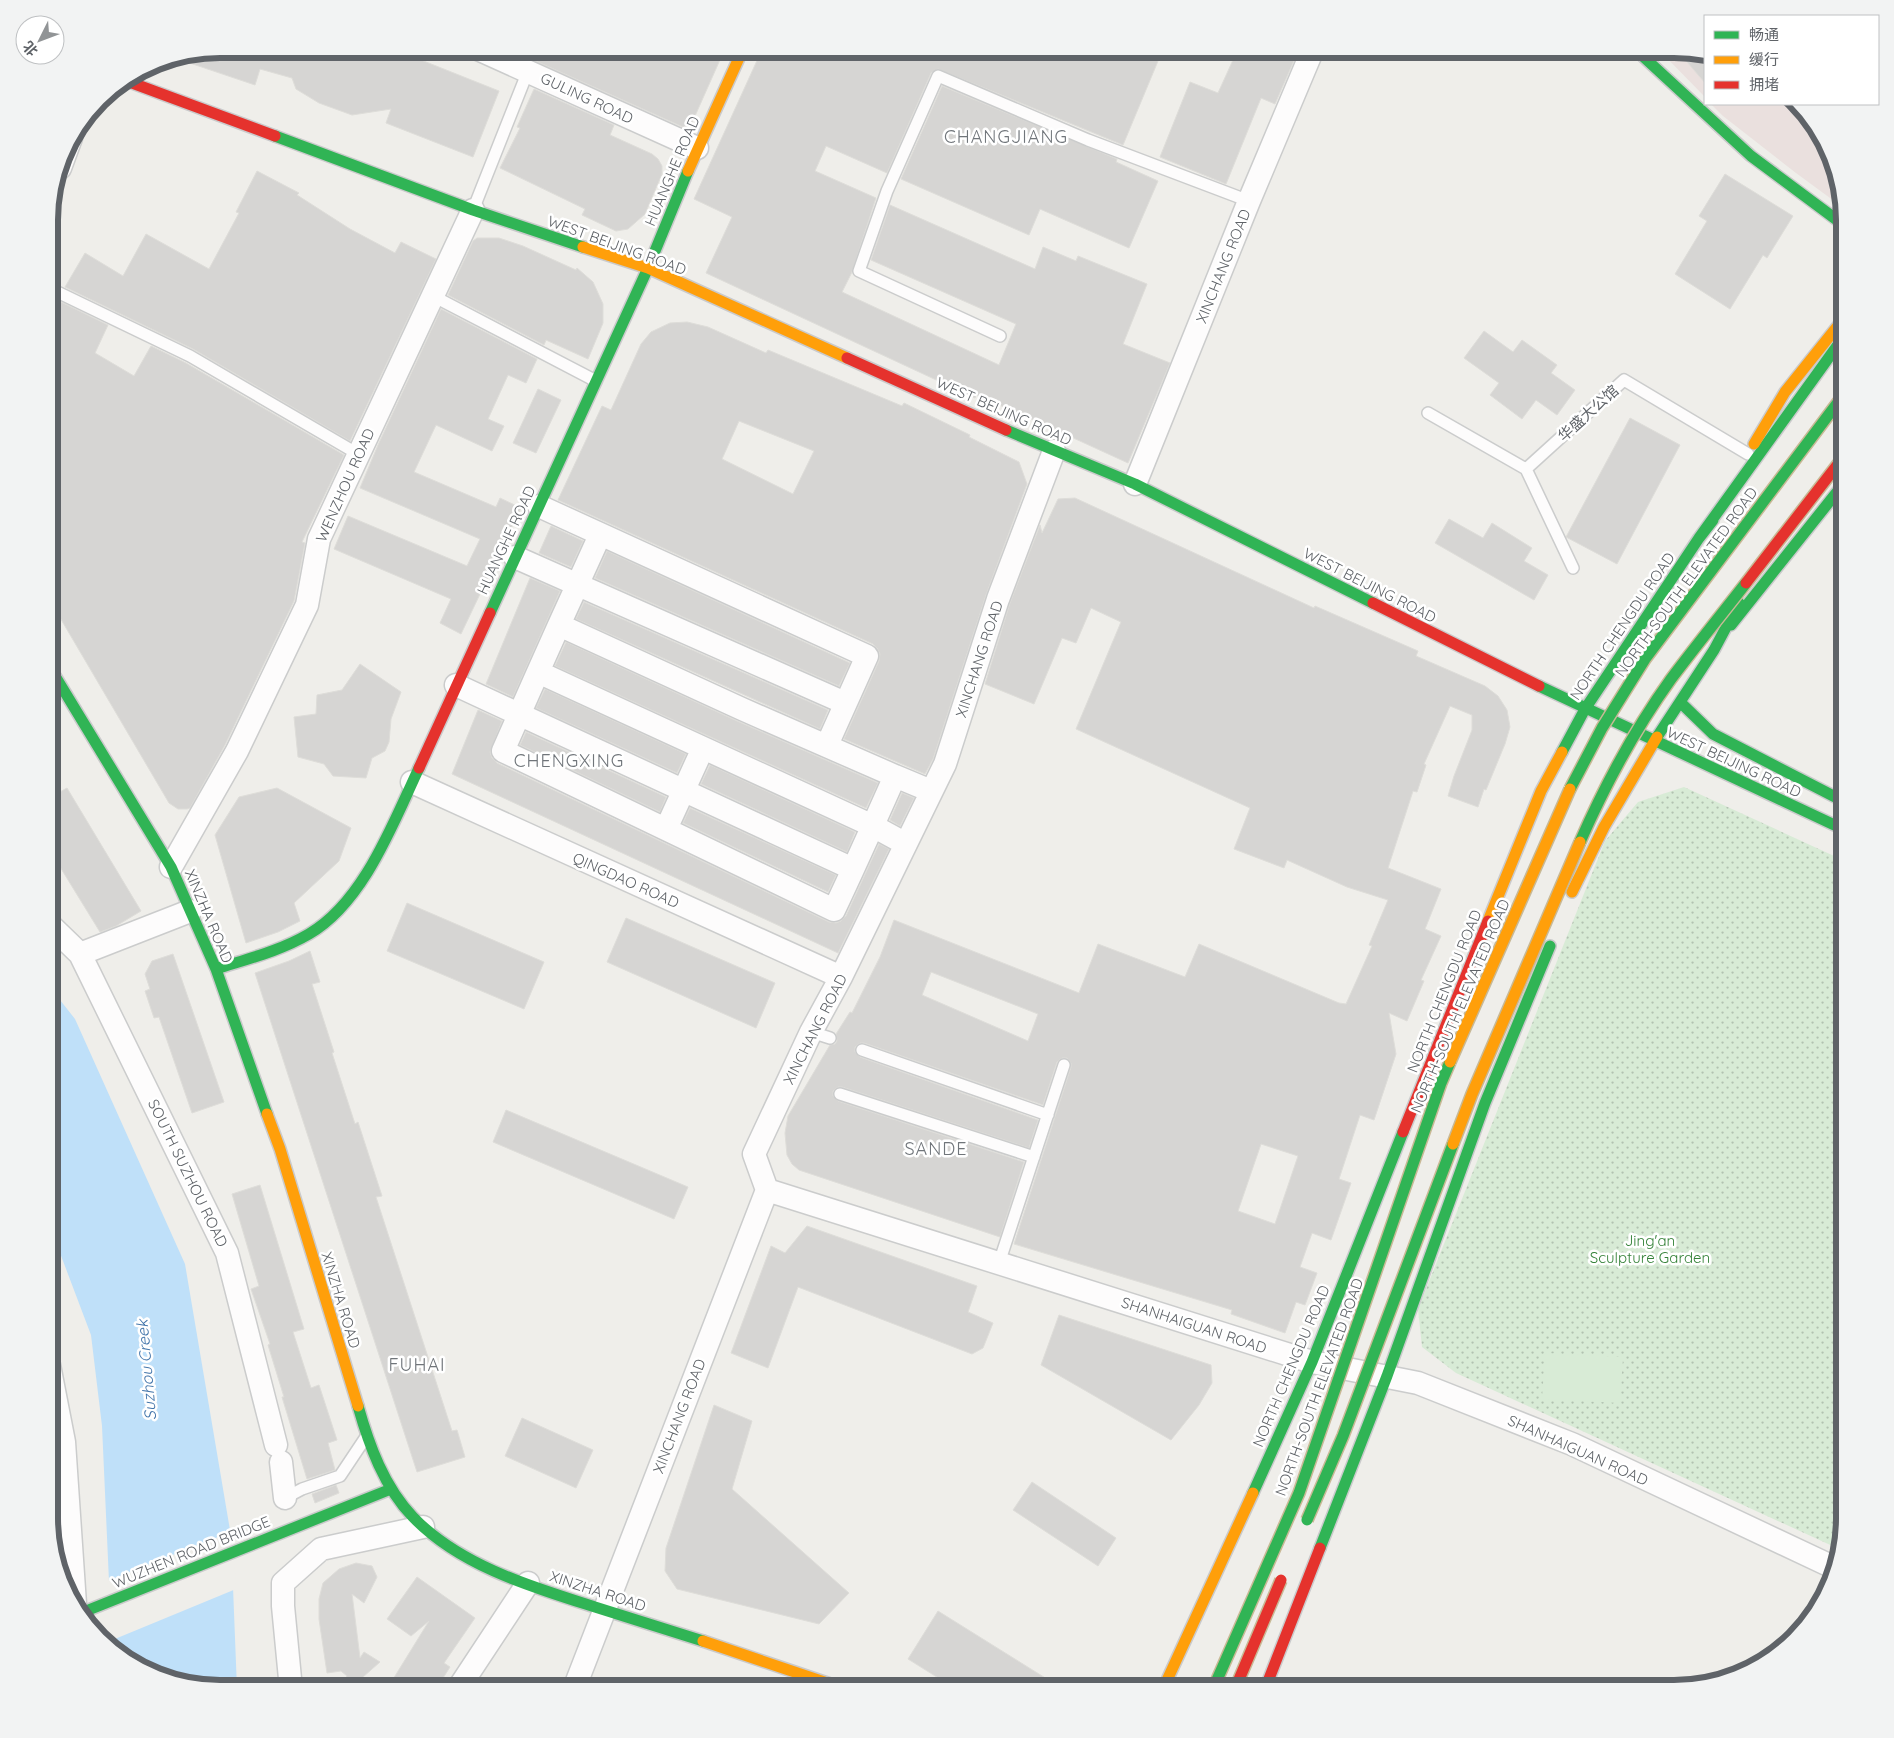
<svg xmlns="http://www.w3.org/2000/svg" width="1894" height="1738" font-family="Quicksand,'Noto Sans SC',sans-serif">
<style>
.medical{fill:#eae0de}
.grass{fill:url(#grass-dots)}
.garden{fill:#d8ebd6}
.water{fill:#bfe0f9}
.pier{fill:#efeeea}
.building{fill:#d6d5d3;stroke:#deddd9;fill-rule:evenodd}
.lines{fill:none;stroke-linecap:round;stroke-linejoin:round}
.lane-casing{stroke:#cbcccc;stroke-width:14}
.street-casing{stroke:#cbcccc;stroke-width:25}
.fast-casing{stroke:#cacacb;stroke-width:14}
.slow-casing{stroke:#cacacb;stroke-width:14}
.jam-casing{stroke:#cacacb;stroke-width:14}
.lane{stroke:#fdfcfc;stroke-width:11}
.street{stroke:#fdfcfc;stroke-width:22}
.fast{stroke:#30b455;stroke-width:11}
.slow{stroke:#ff9f0a;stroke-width:11}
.jam{stroke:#e5322d;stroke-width:11}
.fast-bridge-casing{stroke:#c8b996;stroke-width:14;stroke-linecap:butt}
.slow-bridge-casing{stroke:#c8b996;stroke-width:14;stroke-linecap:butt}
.jam-bridge-casing{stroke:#c8b996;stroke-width:14;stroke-linecap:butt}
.fast-bridge{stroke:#30b455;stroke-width:11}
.slow-bridge{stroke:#ff9f0a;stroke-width:11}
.jam-bridge{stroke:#e5322d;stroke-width:11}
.labels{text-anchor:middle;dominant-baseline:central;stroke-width:5;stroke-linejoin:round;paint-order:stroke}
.street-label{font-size:15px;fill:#5f6368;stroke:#fff}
.park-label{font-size:15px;fill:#348238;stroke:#fff}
.water-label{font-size:16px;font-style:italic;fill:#4174aa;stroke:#fff}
.quarter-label{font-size:18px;letter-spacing:1px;fill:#70757a;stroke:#fff}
.rim{fill:none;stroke:#5f6368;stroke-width:6}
</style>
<defs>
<pattern id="grass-dots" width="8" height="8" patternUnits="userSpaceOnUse" patternTransform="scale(1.25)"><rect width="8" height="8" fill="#d8ebd6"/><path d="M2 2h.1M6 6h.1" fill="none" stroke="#b2c2b1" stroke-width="1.8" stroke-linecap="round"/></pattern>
</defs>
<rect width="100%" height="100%" fill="#efeeea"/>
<path class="medical" d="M1658,49H1674L1705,55V97Z
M1711,104H1798L1832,154L1845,209L1796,173L1723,116Z"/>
<path class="grass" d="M1684,787L1845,861V1518L1839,1549L1456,1373L1422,1347L1418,1309L1605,841L1638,802Z"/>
<path class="garden" d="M1545,1353L1623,1357L1620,1403L1542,1399Z"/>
<path class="water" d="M49,986L75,1019L185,1264L231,1536L237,1689H220L154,1676L112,1648L102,1426L91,1335L60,1253L49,1233Z"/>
<path class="pier" d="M233,1531L236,1589L110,1641L107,1581Z"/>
<path class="building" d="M220,49H408L406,54L499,91L473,157L386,123L391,109L352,115L319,103L296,89L292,78L260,69L255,85L175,58Z
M509,49H713L723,53L691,125L683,127Z
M760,49H1163L1123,145L938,69L931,73L887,173L826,146L815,171L876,198L852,272L842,292L999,365L1016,324L871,260L890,205L1035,269L1043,247L1076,261L1078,256L1147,284L1123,344L1170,363L1128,463L1045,425L976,395L975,398L706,273L732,217L694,199L760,54Z
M1238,49H1299L1275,104L1261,98L1226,184L1160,157L1190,82L1218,93Z
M1676,49L1705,55V83Z
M942,86L1117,159L1116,162L1158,181L1129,248L1040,209L1029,235L901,179Z
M534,89L614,125L610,135L652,154L658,159L662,166V174L645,214L628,229L616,231L582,215L585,209L500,168L520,128L517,127Z
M257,171L299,193L297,195L350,229L395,253L401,242L436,259L350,441L193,349L65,287L85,253L123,276L146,234L209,269L239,213L236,212Z
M1725,174L1793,216L1767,258L1763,255L1730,309L1675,274L1707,221L1699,216Z
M477,238H499L523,246L576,270L577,268L593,282L603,304V323L588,359L546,340L544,345L448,295L473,241Z
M61,302L108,325L95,353L134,376L151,346L186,363L344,455L302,542L305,543L294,601L225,745L190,808L187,809H178L169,803L49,599V326Z
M441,309L537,359L526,383L508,375L488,419L504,426L492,451L436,425L414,472L496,507L500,498L521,508L461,634L440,623L451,599L334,549L348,516L467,566L480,539L360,488L378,445Z
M687,322L708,327L766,353L768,350L902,406L904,403L970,435L969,437L1019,462L1027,484L986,595L933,759L925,774L844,739L879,661L880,654L877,648L873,644L558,500L602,406L611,410L641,344L651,332L670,323ZM739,421L814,451L793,494L722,459Z
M1484,331L1513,352L1522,340L1557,365L1551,373L1575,390L1557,415L1536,400L1522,419L1490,395L1499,383L1464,358Z
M538,389L561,400L536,453L513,443Z
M1630,418L1680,445L1617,564L1566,537Z
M1075,498L1314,608L1315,606L1418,651L1416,656L1485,686L1498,696L1507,710L1510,727L1505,744L1486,790L1484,789L1478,807L1448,796L1454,776L1472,730V715L1450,706L1424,764L1426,765L1417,792L1413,791L1388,868L1441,889L1425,929L1441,936L1421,980L1424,981L1407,1021L1389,1013L1396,1054L1374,1120L1360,1115L1339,1179L1351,1183L1331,1240L1312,1233L1300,1267L1317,1273L1305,1305L1296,1302L1285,1333L1231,1314L1232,1310L1014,1244L1071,1067V1063L1067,1058H1062L1057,1062L1043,1105L864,1043H860L855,1047V1052L860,1057L1038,1120L1029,1148L842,1087H838L833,1091V1096L838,1101L1024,1162L1000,1237L799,1170L792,1164L787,1155L785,1133L788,1116L830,1045L835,1044L837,1041L836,1034L850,1012L852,1013L880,957L894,920L1079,993L1098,944L1185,977L1199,944L1339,1003L1346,1004L1372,946L1369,945L1388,900L1347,887L1287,860L1284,868L1234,849L1250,808L1076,729L1121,622L1091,608L1076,643L1062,638L1034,704L985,684L1010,603L1040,525L1042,533L1058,499ZM931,972L1038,1014L1028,1041L922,995ZM1261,1144L1298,1156L1275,1224L1238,1211Z
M1449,519L1483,538L1492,523L1532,548L1524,561L1548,575L1534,600L1435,543Z
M551,526L583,541L571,567L539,553Z
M607,551L850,663L839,686L595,578Z
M530,578L560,591L513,697L486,684Z
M584,602L828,710L820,729L576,619Z
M566,642L737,721L878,783L866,808L555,666Z
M360,664L401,692L391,719L389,742L385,751L372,758L366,778L333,776L324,764L298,757L294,717L316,714L317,695L342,690Z
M545,689L686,754L677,773L536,708Z
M478,710L502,721L490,752L492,758L497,763L829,922L836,923L841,921L846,916L879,844L889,849L838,953L452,774Z
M526,732L666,797L660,812L520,745Z
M710,765L855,832L847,852L701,784Z
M67,788L141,911L116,926L100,932L49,849V798Z
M277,788L351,828L339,861L294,903L300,921L278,932L246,943L215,835L239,797Z
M902,793L914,798L900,826L890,820Z
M690,808L836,875L828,892L683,823Z
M407,903L544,962L524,1009L387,951Z
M626,918L775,983L756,1028L607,962Z
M310,951L320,982L312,984L334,1052L332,1053L355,1124L358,1122L382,1196L376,1197L452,1431L457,1430L465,1457L417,1472L255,973L289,961Z
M173,954L224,1102L192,1113L159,1017L154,1018L145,991L150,989L145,974L152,961Z
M506,1110L688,1187L674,1219L493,1142Z
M260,1185L304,1329L293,1332L311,1388L319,1385L337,1440L328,1443L335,1470L307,1479L282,1397H284L268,1345L270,1344L251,1289L259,1286L232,1194Z
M807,1226L977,1286L968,1312L993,1323L983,1348L972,1354L798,1287L768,1368L731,1353L771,1246L785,1253Z
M1059,1315L1211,1365L1212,1383L1199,1405L1171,1440L1041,1365Z
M714,1405L752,1421L732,1489L849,1593L819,1624L677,1589L665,1571L666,1548Z
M522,1418L593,1450L576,1488L505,1456Z
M1032,1482L1116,1538L1098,1566L1013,1510Z
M336,1485L339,1493L315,1503L312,1494Z
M356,1563L372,1566L377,1577L364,1603L352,1594L360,1658L364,1652L380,1662L363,1677L364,1682L358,1681L348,1689H338L347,1676L341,1671L327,1673L319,1619V1599L323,1583L339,1569Z
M417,1577L475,1618L444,1663L450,1667L436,1689H387L429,1621L411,1636L387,1619Z
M938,1611L1063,1689H956L908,1659Z"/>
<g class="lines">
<defs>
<path id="lane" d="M473,210L528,71
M49,288L190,356L358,454
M433,296L596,381
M1000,336L859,271L887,191L938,76L1088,140L1249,201
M1428,413L1526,469
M1573,568L1526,469L1624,380L1748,454
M811,1032L830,1038
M862,1050L1048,1115
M840,1094L1034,1157
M999,1263L1064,1065
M285,1498L302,1489L340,1476L366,1437"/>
<path id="street" d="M478,49L697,148
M60,168L71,138
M1135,484L1249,201L1313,49
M539,506L867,656L827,745
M515,557L845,703
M559,625L600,535
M538,672L559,625L742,709L895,776C875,821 855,866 834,910L503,751L538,672L873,826L906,844
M456,685L853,869
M895,776L931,791
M412,782L841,977
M666,829L703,748
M171,867L237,751L307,605L319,539L473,210
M49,924L80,954L227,1253L276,1445
M80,954L190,911
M767,1190L1312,1362L1418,1383L1572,1444L1835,1568
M49,1365L64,1442L75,1604
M281,1462L285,1498
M291,1689L283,1606V1583L321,1549L423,1527
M458,1689L528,1583
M574,1689L767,1190L754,1154L811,1032L841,977L945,764L998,599L1054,451"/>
<path id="fast" d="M1635,49L1751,156L1845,226
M275,136L473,210L583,247
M1006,430L1135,484L1373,603
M1699,538L1845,335
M490,613L648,268L688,171
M1731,625L1845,482
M49,666L171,867L216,969L267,1114
M1539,686L1845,830
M1680,702L1713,734L1845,802
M1657,737L1714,650L1739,603
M1562,752L1585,709L1699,538L1713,520
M216,969C247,959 280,951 309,934C364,902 393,823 419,768
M358,1406C369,1445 384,1487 413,1517C460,1566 532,1587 595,1607C631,1618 667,1630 703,1641
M1253,1493L1312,1362L1403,1132
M1320,1548L1387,1376L1485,1103L1550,946
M81,1613L391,1489"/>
<path id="slow" d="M688,171L743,49
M583,247L648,268L847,358
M1754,444L1785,392L1845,317
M1572,892L1604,827L1657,737
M1488,921L1541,791L1562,752
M267,1114L280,1149L358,1406
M703,1641L845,1689
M1163,1689L1253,1493"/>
<path id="jam" d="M124,80L275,136
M847,358L1006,430
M1373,603L1539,686
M419,768L490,613
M1403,1132L1488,921
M1265,1689L1320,1548"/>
</defs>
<use href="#lane" class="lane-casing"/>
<use href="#street" class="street-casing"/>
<use href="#fast" class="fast-casing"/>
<use href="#slow" class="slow-casing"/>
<use href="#jam" class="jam-casing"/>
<use href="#lane" class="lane"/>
<use href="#street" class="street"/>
<use href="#fast" class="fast"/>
<use href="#slow" class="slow"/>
<use href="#jam" class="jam"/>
<defs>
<path id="fast-bridge" d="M1570,789L1602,728L1645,659L1845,393
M1580,842C1605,785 1635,729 1671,679C1695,647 1721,615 1746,583
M1307,1520L1343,1436L1453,1144
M1213,1689L1299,1493L1441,1083L1450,1062"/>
<path id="slow-bridge" d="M1450,1062L1570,789
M1453,1144L1472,1094L1580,842"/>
<path id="jam-bridge" d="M1746,583L1845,455
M1235,1689L1281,1580"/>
</defs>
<use href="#fast-bridge" class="fast-bridge-casing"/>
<use href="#slow-bridge" class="slow-bridge-casing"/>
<use href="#jam-bridge" class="jam-bridge-casing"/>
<use href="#fast-bridge" class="fast-bridge"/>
<use href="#slow-bridge" class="slow-bridge"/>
<use href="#jam-bridge" class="jam-bridge"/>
</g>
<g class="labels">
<g class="street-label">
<text transform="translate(587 98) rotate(25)">GULING ROAD</text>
<text transform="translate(672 171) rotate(-67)">HUANGHE ROAD</text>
<text transform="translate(617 245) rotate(20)">WEST BEIJING ROAD</text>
<text transform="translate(1223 266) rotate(-68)">XINCHANG ROAD</text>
<text transform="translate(1004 411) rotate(24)">WEST BEIJING ROAD</text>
<text transform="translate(1588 413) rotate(-42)">华盛大公馆</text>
<text transform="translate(345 485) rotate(-66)">WENZHOU ROAD</text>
<text transform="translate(506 540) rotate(-65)">HUANGHE ROAD</text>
<text transform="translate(1686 582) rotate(-54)">NORTH-SOUTH ELEVATED ROAD</text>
<text transform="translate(1370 585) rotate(27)">WEST BEIJING ROAD</text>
<text transform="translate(1622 626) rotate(-56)">NORTH CHENGDU ROAD</text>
<text transform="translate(979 659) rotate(-72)">XINCHANG ROAD</text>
<text transform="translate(1734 762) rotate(25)">WEST BEIJING ROAD</text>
<text transform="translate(626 880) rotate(24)">QINGDAO ROAD</text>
<text transform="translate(209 916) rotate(67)">XINZHA ROAD</text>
<text transform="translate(1444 991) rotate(-68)">NORTH CHENGDU ROAD</text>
<text transform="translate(1460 1006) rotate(-67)">NORTH-SOUTH ELEVATED ROAD</text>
<text transform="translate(815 1029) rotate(-63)">XINCHANG ROAD</text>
<text transform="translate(188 1173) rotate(64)">SOUTH SUZHOU ROAD</text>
<text transform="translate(341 1300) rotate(73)">XINZHA ROAD</text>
<text transform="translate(1194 1325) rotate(18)">SHANHAIGUAN ROAD</text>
<text transform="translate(1291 1366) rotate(-67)">NORTH CHENGDU ROAD</text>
<text transform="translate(1319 1387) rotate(-70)">NORTH-SOUTH ELEVATED ROAD</text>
<text transform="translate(679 1416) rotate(-69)">XINCHANG ROAD</text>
<text transform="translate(1578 1450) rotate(24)">SHANHAIGUAN ROAD</text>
<text transform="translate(191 1552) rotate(-22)">WUZHEN ROAD BRIDGE</text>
<text transform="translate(598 1591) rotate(18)">XINZHA ROAD</text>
</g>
<g class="park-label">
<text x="1650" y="1240">Jing'an<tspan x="1650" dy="17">Sculpture Garden</tspan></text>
</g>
<g class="water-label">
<text transform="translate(146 1370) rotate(-95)">Suzhou Creek</text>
</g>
<g class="quarter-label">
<text x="1006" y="136">CHANGJIANG</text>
<text x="569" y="760">CHENGXING</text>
<text x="936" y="1148">SANDE</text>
<text x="417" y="1364">FUHAI</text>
</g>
</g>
<path d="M0 0H1894V1738H0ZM220 58H1674A162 162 0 0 1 1836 220V1518A162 162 0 0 1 1674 1680H220A162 162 0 0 1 58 1518V220A162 162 0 0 1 220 58Z" fill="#f2f3f3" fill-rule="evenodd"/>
<path class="rim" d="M220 58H1674A162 162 0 0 1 1836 220V1518A162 162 0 0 1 1674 1680H220A162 162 0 0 1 58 1518V220A162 162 0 0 1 220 58Z"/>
<rect x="1704" y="15" width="175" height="90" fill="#ffffff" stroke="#bfc1c3"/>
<rect x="1714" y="31" width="25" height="8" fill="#30b455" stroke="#bfc1c3"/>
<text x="1749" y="40" font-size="15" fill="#5f6368">畅通</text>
<rect x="1714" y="56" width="25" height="8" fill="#ff9f0a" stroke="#bfc1c3"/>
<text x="1749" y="65" font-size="15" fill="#5f6368">缓行</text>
<rect x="1714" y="81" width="25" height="8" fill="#e5322d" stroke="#bfc1c3"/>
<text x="1749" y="90" font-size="15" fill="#5f6368">拥堵</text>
<g transform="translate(40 40) rotate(228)"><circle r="24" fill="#ffffff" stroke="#bfc1c3"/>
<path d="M0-4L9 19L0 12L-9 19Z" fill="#919496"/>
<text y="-8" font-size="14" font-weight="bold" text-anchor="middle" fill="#5f6368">北</text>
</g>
</svg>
